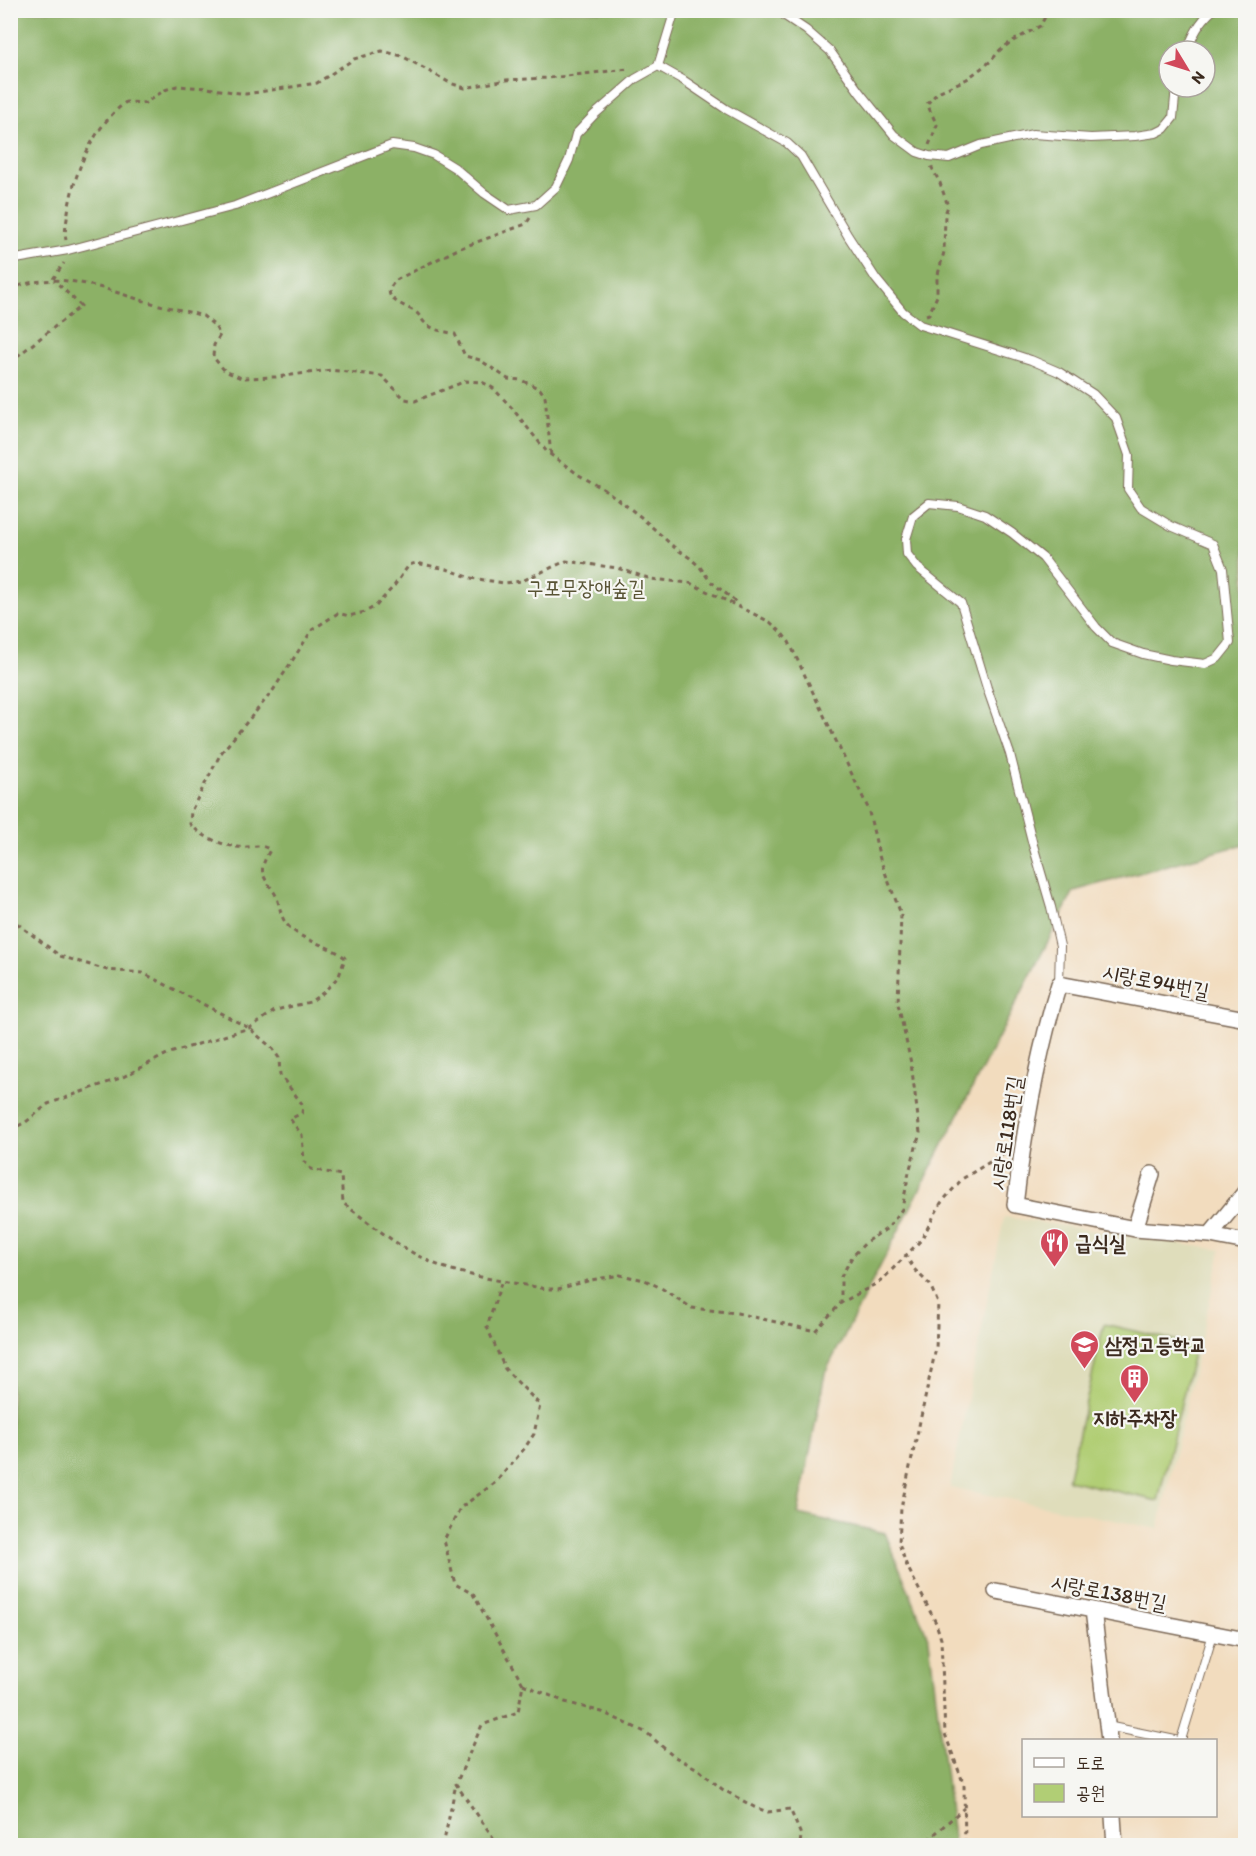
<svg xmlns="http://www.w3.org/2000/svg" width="1256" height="1856" font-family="Itim,'Poor Story',sans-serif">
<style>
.built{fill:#dfddbb}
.green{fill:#b1ce75;stroke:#767c4a;stroke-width:1.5}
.forest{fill:#8cb166;stroke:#646e42;stroke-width:1.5;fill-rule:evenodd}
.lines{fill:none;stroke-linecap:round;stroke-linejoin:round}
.service-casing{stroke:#7b6856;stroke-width:10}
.minor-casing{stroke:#7b6856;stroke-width:18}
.path{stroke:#7b6856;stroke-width:3;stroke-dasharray:4.5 4.5;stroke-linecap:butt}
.service{stroke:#fff;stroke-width:8}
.minor{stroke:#fff;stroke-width:15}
.labels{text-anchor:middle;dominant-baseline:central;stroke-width:4.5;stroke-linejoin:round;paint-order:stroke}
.park-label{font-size:21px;fill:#585334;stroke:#f6f6f2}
.street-label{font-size:21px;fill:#3b2a1e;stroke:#f6f6f2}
.poi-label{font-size:21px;font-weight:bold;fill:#3b2a1e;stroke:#f6f6f2;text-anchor:start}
</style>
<rect width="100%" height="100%" fill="#f6f6f2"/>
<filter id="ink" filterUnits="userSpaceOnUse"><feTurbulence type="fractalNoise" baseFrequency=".0167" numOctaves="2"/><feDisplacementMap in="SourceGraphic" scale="12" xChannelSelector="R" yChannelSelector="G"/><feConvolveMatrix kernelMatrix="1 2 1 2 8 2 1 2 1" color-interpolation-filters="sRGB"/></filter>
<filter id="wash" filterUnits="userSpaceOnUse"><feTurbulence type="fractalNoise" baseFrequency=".008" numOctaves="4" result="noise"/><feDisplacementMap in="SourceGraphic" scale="24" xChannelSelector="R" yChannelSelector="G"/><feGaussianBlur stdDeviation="1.35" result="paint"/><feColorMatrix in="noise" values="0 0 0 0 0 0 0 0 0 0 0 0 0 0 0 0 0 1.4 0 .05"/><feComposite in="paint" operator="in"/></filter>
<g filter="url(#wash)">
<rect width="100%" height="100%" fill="#f2dcbe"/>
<path class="built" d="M1004,1217L1221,1250L1158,1529L950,1487Z"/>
<path class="green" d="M1104,1324L1195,1345L1158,1501L1068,1480Z"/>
<path class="forest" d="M11,11H1245V844L1074,891L825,1373L798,1514L885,1533L929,1640L954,1845L11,1846ZM1169,51H1205V87H1169Z"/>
</g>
<g filter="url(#ink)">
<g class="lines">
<defs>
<path id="service" d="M781,10L785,16L806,30L830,51L860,93L894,135L917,152L929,156L949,158L981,145L1033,134L1091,138L1135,136L1156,133L1164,129L1173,118L1176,87
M1187,51C1193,35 1199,22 1213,10
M658,66L675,10
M10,260L68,250L235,206L392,145L414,148L434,155L455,168L484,193L509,210L536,205L556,187L569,160L576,134L594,115L635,79L658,66L683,80L726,109L787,143L801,156L848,236L876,279L903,312L920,325L1031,360L1059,372L1093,394L1116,418L1129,455L1128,489L1141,508L1171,526L1213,544L1223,569L1230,643L1218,658L1205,664L1171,660L1143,654L1112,643L1096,627L1043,558L1012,533L985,515L958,506L929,503L913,516L906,539L907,554L917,567L961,603L987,688L1010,754L1033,845L1051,907L1060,946L1059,984
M1107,1726L1175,1740
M1181,1740L1213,1634"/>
<path id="minor" d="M1246,1019L1059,984C1037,1056 1024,1130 1015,1205L1135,1229L1210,1235L1246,1242
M1135,1229L1152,1174
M1210,1235L1246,1191
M996,1591L1246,1640
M1093,1610L1109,1740
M1113,1816L1115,1846"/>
</defs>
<use href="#service" class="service-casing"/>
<use href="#minor" class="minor-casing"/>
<path class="path" d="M929,145L937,125L927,104L938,92L967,79L991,61L1000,50L1011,42L1040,26L1049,10
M530,218L526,224L458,249L398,279C374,299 406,304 418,314C419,315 423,321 424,322C433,331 444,331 455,334L465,356L480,360L508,379L521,380L540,389L545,396L551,456
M66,240C64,231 67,221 68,212C74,172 93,127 126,102L145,103L165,90L177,86L207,88L246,94L317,83L354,59L382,51L402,56L450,83L465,88L506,80L549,78L629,69
M53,279L64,263
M10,289C58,270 95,286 141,300C161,306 183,310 203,316L215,326L220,335L214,345L213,357L225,371L241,378L276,377L331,370L382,376L405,399L415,401L466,381L482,382L493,388L511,407L547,452L579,475L607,491L641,517L675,548L690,558L700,567L710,581L739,604
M926,315L929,314L937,296V278L944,252L945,214L948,206L940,183L931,166
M10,362L81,306L54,280
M10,918L60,956L107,970L143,973L249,1028L272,1048L279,1058L280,1075L303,1105L302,1113L290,1119L302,1135L304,1161L311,1169L341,1175L343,1203C376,1228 411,1258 452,1270C483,1279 516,1283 547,1289H558L591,1280L620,1275L645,1280L661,1288L692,1308L737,1313L815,1331L841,1303L881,1281L921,1240L941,1203L962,1179L1006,1152
M10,1130L26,1122L48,1104L123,1077L167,1054L249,1028L276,1010L310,1002L324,992L339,976L345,958C328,943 299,942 285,922C279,913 280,901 274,892C261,873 258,872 270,850C260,842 248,849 237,847C221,845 201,836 190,824L191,811L221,753L272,692L312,630L338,613L349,616L365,612L376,606L394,586L409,565L416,563L447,569L471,578L504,583L522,581L566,561L617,568L651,579L690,583L770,622L780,631L789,642L868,808L880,859L901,914L898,1004L911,1063L920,1133L909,1172L902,1209L888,1228L867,1241L852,1257L841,1277V1303
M905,1254L914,1269L930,1285L938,1303L936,1348L901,1508L899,1543L906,1564L936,1623L941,1639L945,1734L964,1785L965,1846
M523,1684L565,1702L602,1712L647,1733L673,1756L698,1769L722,1789L754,1807L768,1812L790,1809L801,1835L800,1846
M443,1846L456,1784
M499,1846L456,1784L482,1725L518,1712L523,1684L473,1594L455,1584L444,1540L460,1508L496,1482L524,1449L534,1434L540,1405L505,1369L487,1327L502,1280
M921,1846L964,1808"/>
<use href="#service" class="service"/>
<use href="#minor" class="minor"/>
</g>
</g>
<defs>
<symbol id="restaurant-pin" viewBox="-11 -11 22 30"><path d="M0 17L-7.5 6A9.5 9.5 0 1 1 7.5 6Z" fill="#d1495b" stroke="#f6f6f2"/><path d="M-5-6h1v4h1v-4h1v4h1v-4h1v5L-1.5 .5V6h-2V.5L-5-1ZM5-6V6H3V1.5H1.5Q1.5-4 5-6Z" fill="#fff"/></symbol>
<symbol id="school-pin" viewBox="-11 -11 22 30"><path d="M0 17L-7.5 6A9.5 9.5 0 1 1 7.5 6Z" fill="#d1495b" stroke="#f6f6f2"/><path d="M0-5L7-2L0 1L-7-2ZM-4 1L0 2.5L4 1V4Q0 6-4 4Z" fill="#fff"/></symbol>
<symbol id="building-pin" viewBox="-11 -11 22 30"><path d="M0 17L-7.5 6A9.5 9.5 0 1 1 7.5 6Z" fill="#d1495b" stroke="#f6f6f2"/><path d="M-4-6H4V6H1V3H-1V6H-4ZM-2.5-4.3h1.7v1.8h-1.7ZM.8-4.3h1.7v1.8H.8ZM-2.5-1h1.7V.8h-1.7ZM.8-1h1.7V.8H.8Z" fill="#fff"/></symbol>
</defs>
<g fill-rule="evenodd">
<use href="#restaurant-pin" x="1038" y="1226" width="33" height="45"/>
<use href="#school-pin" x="1068" y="1328" width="33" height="45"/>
<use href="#building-pin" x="1118" y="1362" width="33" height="45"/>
</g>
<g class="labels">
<g class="park-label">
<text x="586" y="587">구포무장애숲길</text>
</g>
<g class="street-label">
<text transform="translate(1156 981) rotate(11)">시랑로94번길</text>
<text transform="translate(1006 1133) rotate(-81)">시랑로118번길</text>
<text transform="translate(1109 1592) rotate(11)">시랑로138번길</text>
</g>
<g class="poi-label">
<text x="1075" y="1242">급식실</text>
<text x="1105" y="1344">삼정고등학교</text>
<text x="1135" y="1417" text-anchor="middle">지하주차장</text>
</g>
</g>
<rect width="1256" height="1856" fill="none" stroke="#f6f6f2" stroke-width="36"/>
<rect x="1022" y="1739" width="195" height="78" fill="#f6f6f2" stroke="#aba49d" stroke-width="1.5"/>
<rect x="1034" y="1758" width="30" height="9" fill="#ffffff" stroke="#aba49d" stroke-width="1.5"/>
<text x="1076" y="1769" font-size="18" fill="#3b2a1e">도로</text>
<rect x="1034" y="1784" width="30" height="18" fill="#b1ce75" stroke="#aba49d" stroke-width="1.5"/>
<text x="1076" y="1799" font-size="18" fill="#3b2a1e">공원</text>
<g transform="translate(1187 69) rotate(128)"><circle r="28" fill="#f6f6f2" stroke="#aba49d" stroke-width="1.5"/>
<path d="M0-4.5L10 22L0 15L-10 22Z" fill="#d1495b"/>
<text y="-9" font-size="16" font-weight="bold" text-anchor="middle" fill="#3b2a1e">N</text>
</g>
</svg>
